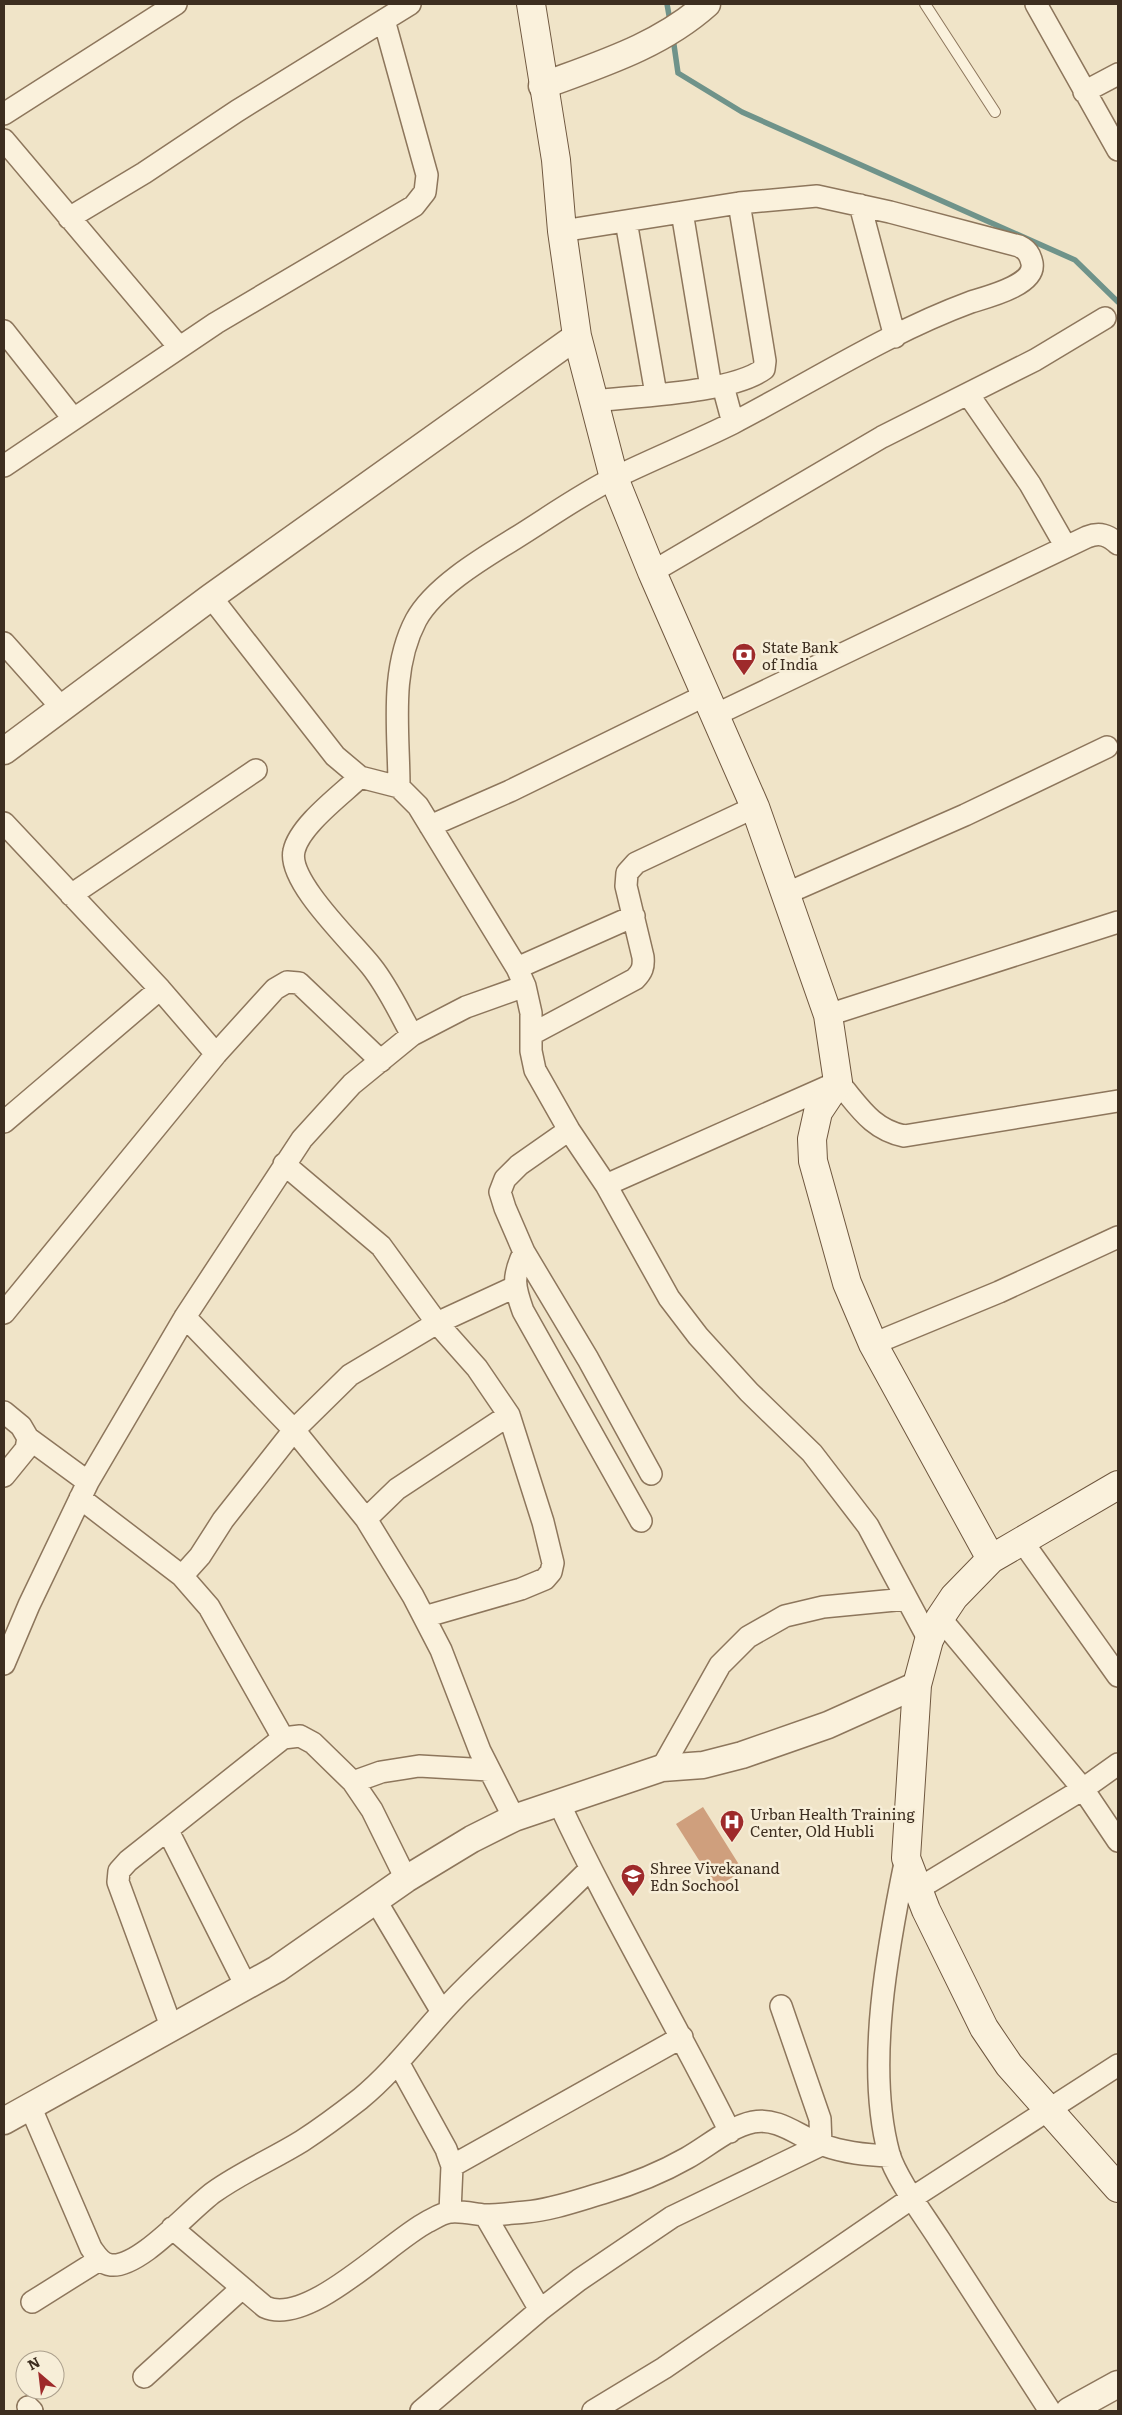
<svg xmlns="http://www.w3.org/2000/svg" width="1122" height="2415" font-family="Literata,serif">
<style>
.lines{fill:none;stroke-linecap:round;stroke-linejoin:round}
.stream{stroke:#6f938a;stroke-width:5.5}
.building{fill:#cf9f7d}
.service-casing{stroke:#8d765c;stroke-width:12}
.minor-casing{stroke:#8d765c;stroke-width:24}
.tertiary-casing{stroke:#8d765c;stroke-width:29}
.secondary-casing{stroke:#6f573f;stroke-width:30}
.service{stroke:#faf1dc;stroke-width:10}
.minor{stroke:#faf1dc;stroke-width:21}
.tertiary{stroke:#faf1dc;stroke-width:26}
.secondary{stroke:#faf1dc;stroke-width:28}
.labels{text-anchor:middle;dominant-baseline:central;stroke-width:5;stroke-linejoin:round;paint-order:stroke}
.poi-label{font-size:15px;fill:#3d2e20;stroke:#f7eed8;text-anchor:start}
</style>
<rect width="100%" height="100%" fill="#f0e4c8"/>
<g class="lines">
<path class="stream" d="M667,4L670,21
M673,38L678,73L742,112L1075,260L1118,302"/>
</g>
<path class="building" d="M703,1807L743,1871L716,1887L676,1824Z"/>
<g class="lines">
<defs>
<path id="service" d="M925,4L995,112"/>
<path id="minor" d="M1036,4L1118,150
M1084,92L1118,74
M4,114L176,4
M4,140L179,347
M860,205L895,337
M682,212L711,387
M69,218L144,173L237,111L410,4
M626,221L656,394
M4,331L72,417
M723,386L733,423
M968,394L1030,484L1066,547
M594,401C636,396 732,393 764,369L765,361L739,203
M4,466L216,323L414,206L425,192L427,175L384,20
M652,572L882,437L1035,360L1105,318
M211,597L335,756L360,777L399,787L418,806L517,968L525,986L531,1013V1051L535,1070L569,1130L606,1185L669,1298L698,1336L749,1392L812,1453L868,1526L929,1640
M4,643L62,708
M715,715L1087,537C1100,532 1108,535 1118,544
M360,777C341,795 299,826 294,851C287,881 352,942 371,966C388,987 399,1012 412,1035
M399,787C399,732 389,671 416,620C434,587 483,558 514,539C548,518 581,494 616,477C655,458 695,442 733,423C812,382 887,333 971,302C987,297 1036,285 1032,263C1030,254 1027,250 1019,246L890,212L817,196L739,203L562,231
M4,823L160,989L216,1054
M430,826L510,791L706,695
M785,894L965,815L1107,747
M71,895L256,770
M517,968L634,916
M828,1015L1118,922
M532,1034L635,979C642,972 644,967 643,957L626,886L627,873L636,863L755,807
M4,1122L160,989
M569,1130L519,1165L505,1179L500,1192L505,1208L524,1252L588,1359L651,1474
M284,1164L381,1246L437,1323L477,1368L509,1415L543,1522L553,1563L551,1572L545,1579L521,1589L424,1617
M606,1185L838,1082C859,1106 871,1129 904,1136L1118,1101
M524,1252C512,1277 514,1286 523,1311L641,1521
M4,1313L216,1054L275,989L287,982L299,983L381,1061
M185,1317L294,1430L366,1519L413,1596L441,1650L480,1751L514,1818
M873,1344L999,1292L1118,1237
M4,1412L21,1426L28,1438L26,1449L4,1476
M28,1438L88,1482
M80,1498L182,1576L209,1607L283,1738
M366,1519L397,1489L509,1415
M1022,1541L1118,1676
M182,1576L200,1556L223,1520L294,1430L350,1375L437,1323L515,1287
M940,1618L1083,1789L1118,1841
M4,1664L29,1605L88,1482L185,1317L302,1139L352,1084L412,1035L466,1007L525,986
M662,1768L720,1665L748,1637L785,1616L823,1607L906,1599
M353,1782L381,1772L419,1766L489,1770
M559,1803C611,1915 675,2021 730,2132
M168,1831L246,1986
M906,1858C888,1946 865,2066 889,2154C896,2178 925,2217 939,2239C976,2297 1013,2354 1050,2411
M918,1889L1083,1789L1118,1764
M376,1901L442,2012
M171,2026L118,1882L119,1871L128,1861L283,1738L300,1736L313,1743L353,1782L372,1810L406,1879
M398,2062L446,2149L452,2166L450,2212
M30,2106L91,2248C96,2255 101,2264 111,2265C140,2268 190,2209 214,2192C242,2172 273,2159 302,2141C322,2128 342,2113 360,2099C399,2067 428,2024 464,1989C505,1948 549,1911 590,1869
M452,2166L682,2037
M485,2215L540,2310
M172,2228L265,2307C308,2327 389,2242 427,2222C433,2219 444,2212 451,2212C462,2211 474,2214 485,2215C498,2215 513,2213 526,2212C551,2210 579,2200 603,2193C633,2184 659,2174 687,2158C707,2147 729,2127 753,2122C780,2117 800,2138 823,2145C845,2153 866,2155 890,2156
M32,2302L99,2260
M144,2377L242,2288
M28,2407L32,2411
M421,2411L540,2310L579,2280L672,2217L821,2145L820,2119L781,2006
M593,2411L664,2368L912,2198L1118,2065"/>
<path id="tertiary" d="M542,86C601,64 660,46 707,4
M4,751L211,597L577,336
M4,2121L277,1969L406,1879L472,1839L514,1818L662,1768L703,1765L742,1755L828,1725L917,1685
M1069,2411L1118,2384"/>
<path id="secondary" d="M531,4L556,160L562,231L577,336L614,478L652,572L755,807L828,1015L838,1082L818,1112L812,1139L813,1161L847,1283L873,1344L991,1559
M1118,1485L991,1559L954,1597L940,1618L929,1640L917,1685L906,1858L926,1910L984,2028L1009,2065L1118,2188"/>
</defs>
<use href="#service" class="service-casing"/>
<use href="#minor" class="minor-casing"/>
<use href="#tertiary" class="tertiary-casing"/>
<use href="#secondary" class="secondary-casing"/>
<use href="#service" class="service"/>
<use href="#minor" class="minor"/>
<use href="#tertiary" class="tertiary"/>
<use href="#secondary" class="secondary"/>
</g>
<defs>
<symbol id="bank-pin" viewBox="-11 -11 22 30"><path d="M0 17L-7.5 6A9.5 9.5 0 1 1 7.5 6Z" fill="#9e2a2b" stroke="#f7eed8"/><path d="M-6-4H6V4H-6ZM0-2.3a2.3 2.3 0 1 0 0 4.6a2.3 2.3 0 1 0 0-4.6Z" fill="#fff"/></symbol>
<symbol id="hospital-pin" viewBox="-11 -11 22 30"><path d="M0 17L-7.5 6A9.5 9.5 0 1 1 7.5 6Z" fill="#9e2a2b" stroke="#f7eed8"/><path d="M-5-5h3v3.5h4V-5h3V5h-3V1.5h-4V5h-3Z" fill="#fff"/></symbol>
<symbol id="school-pin" viewBox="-11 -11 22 30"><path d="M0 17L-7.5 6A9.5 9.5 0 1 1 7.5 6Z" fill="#9e2a2b" stroke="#f7eed8"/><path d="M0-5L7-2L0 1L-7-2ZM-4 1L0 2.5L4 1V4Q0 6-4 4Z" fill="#fff"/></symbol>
</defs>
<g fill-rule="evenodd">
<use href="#bank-pin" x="730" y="641" width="28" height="38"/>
<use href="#hospital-pin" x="718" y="1808" width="28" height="38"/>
<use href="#school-pin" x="619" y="1862" width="28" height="38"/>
</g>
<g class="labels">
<g class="poi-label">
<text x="762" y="646">State Bank<tspan x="762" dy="17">of India</tspan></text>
<text x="750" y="1813">Urban Health Training<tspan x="750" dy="17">Center, Old Hubli</tspan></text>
<text x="650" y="1867">Shree Vivekanand<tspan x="650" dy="17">Edn Sochool</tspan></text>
</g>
</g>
<rect width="1122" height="2415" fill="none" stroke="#3d2e20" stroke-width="10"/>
<g transform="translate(40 2375) rotate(332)"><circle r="24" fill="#f7eed8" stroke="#ada18e"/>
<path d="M0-4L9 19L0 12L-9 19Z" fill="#9e2a2b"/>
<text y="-8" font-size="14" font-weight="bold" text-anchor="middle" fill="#3d2e20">N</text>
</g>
</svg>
